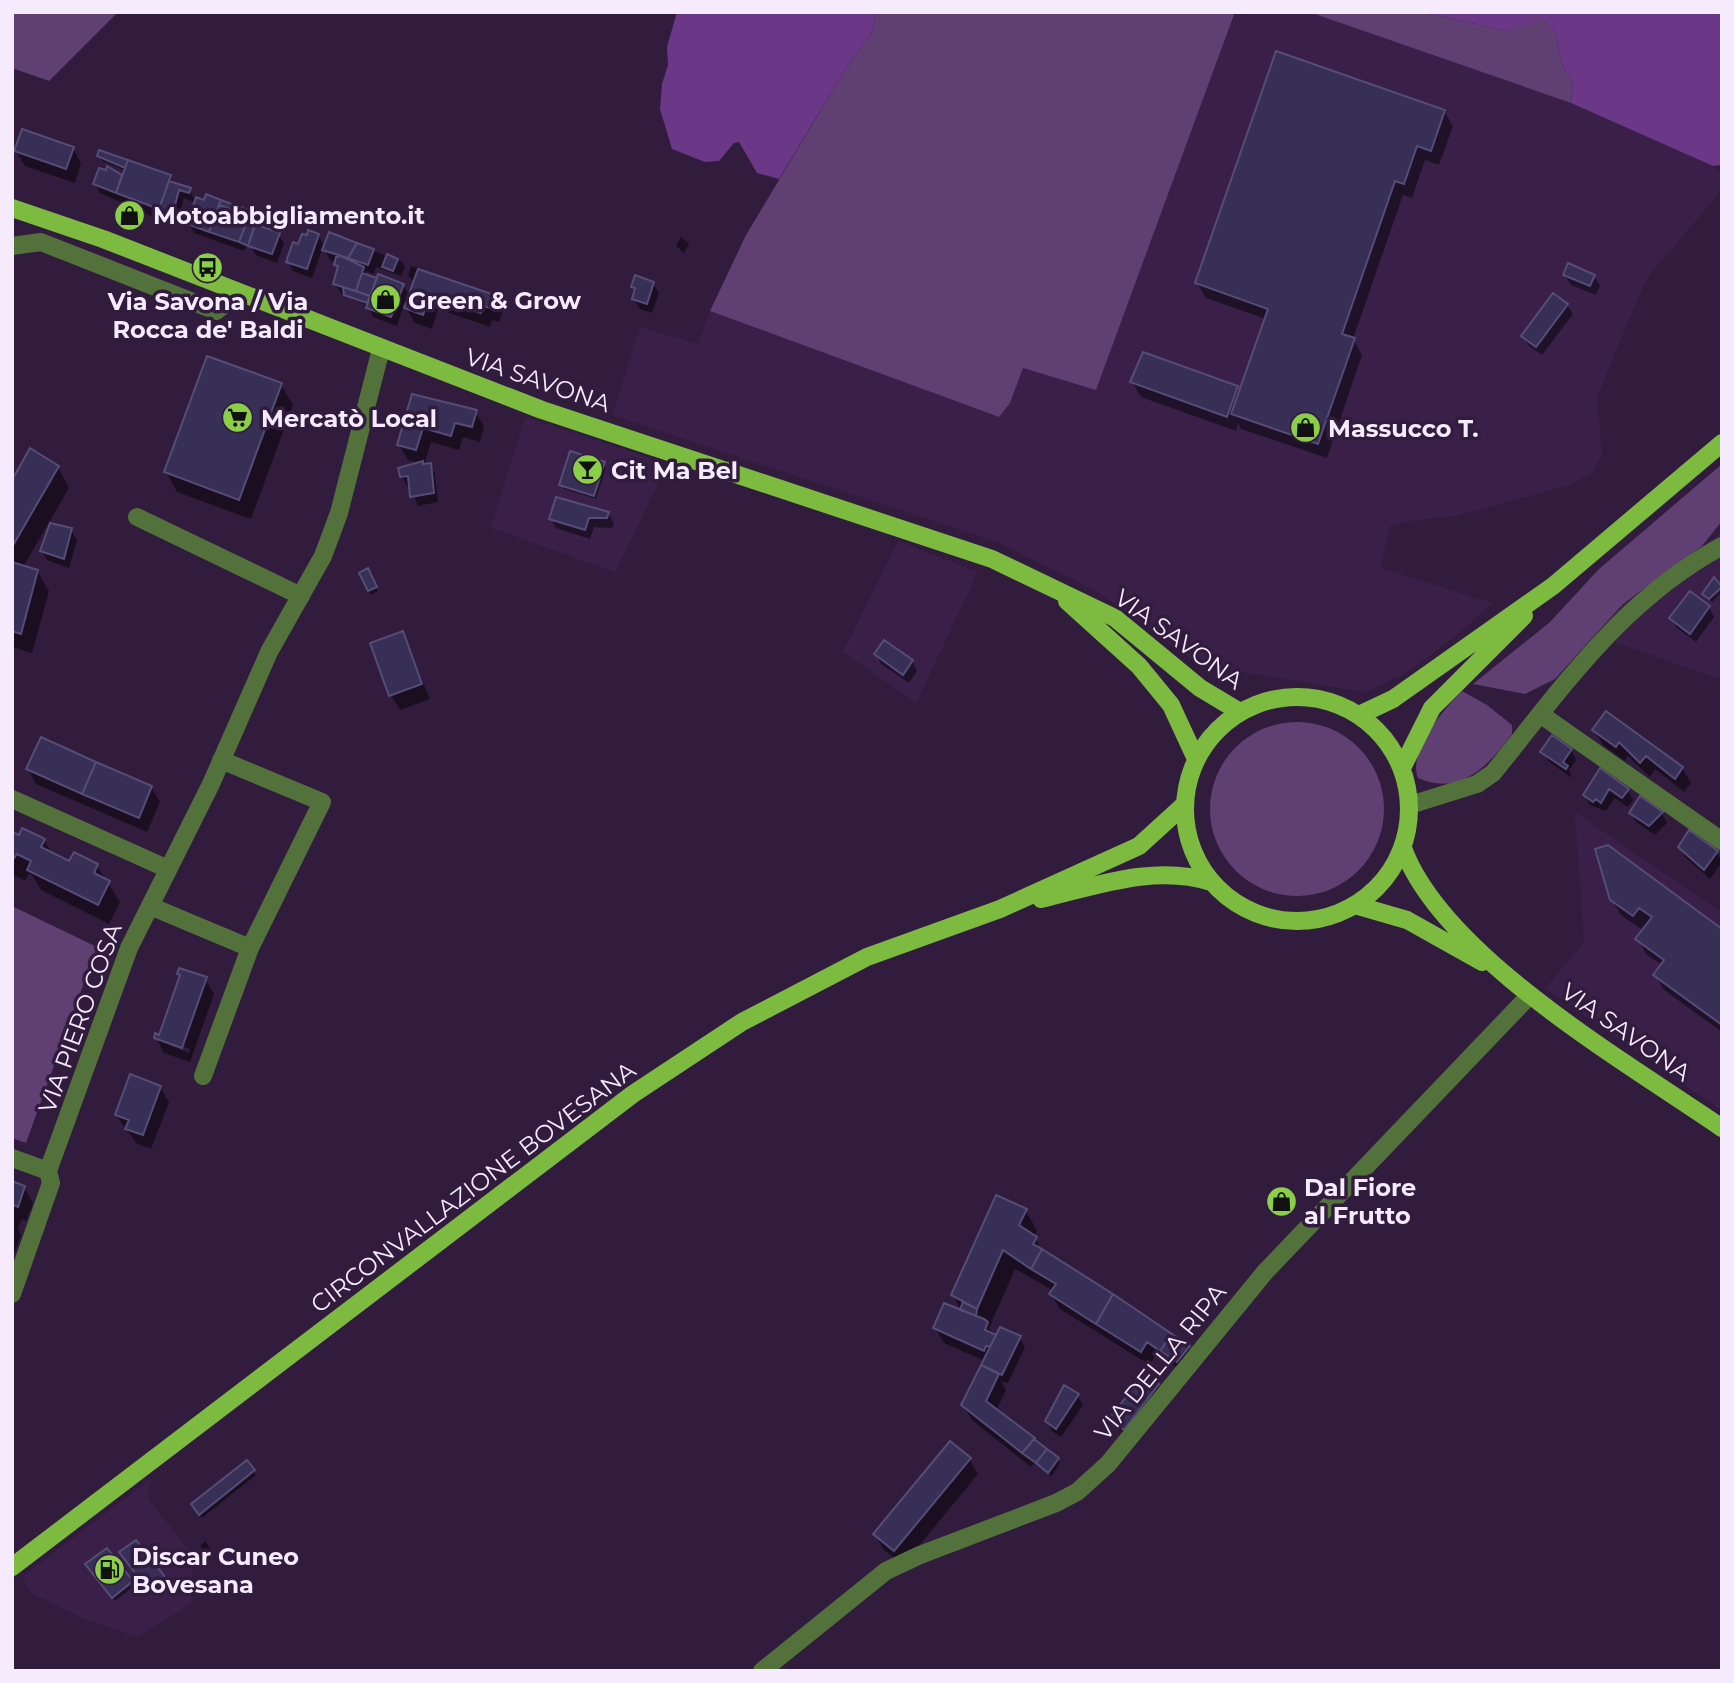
<svg xmlns="http://www.w3.org/2000/svg" width="1734" height="1683" font-family="Montserrat,sans-serif">
<style>
.built{fill:#3a2049}
.green{fill:#603f73}
.forest{fill:#6b3787}
.shadow{fill:#0007;fill-rule:evenodd}
.building{fill:#372f55;stroke:#554d76;stroke-width:2}
.lines{fill:none;stroke-linecap:round;stroke-linejoin:round}
.minor{stroke:#53713a;stroke-width:18}
.major{stroke:#7dba40;stroke-width:18}
.labels{text-anchor:middle;dominant-baseline:central;stroke-width:7;stroke-linejoin:round;paint-order:stroke}
.poi-label{font-size:24px;font-weight:bold;fill:#f6ebfd;stroke:#311c3d;text-anchor:start}
.street-label{font-size:24px;fill:#f6ebfd;stroke:#311c3d}
</style>
<rect width="100%" height="100%" fill="#311c3d"/>
<path class="built" d="M1235,12H1309L1571,103L1713,166L1722,174V190L1648,277L1622,335L1597,398L1602,454L1593,472L1569,485L1460,515L1403,522L1389,527L1381,568L1492,603L1456,636L1403,675L1366,692L1200,666L1098,592L999,543L612,415L640,327L698,344L710,311L998,417L1010,403L1023,368L1096,389Z
M525,417L671,465L662,476L615,572L491,528Z
M1722,532V680L1617,643L1601,627L1623,604Z
M898,541L978,572L916,703L843,652Z
M1575,812L1722,913V1111L1545,988L1584,943Z
M152,1478L148,1489L149,1500L193,1555L192,1603L137,1637L85,1619L31,1593L22,1577Z"/>
<path class="green" d="M12,12H118L49,81L12,68Z
M875,12H1235L1096,390L1023,368L1010,403L999,417L710,311L746,235L843,73L873,30Z
M1309,12H1420L1508,31L1543,17L1555,33L1563,67L1573,84L1571,103Z
M1722,464V521L1702,546L1623,604L1555,679L1525,694L1473,684L1550,622L1599,569Z
M1462,691L1487,705L1512,725V734C1490,765 1459,797 1418,778C1407,753 1445,707 1462,691Z
M1210 809a87 87 0 1 1 174 0a87 87 0 1 1-174 0Z
M12,906L97,947L26,1143L12,1138Z"/>
<path class="forest" d="M677,12H875L873,30L843,73L779,179L757,173L739,142L734,143L719,161L705,162L672,149L660,109L662,84L668,65L667,47Z
M1420,12H1722V165L1713,166L1571,103L1573,84L1563,67L1555,33L1543,18L1508,31Z"/>
<path class="shadow" d="M1444,111L1453,126L1439,165L1425,160L1412,198L1403,195L1353,339L1362,355L1327,458L1241,429L1238,423L1236,431L1141,397L1132,382L1237,388L1240,393L1266,319L1206,298L1197,283Z
M73,148L81,163L75,183L25,166L16,151Z
M100,152L170,176L174,185L189,190L196,202L267,222L268,231L279,235L284,244L277,263L256,255L251,247H246L244,251L194,233L189,223L196,203L184,198L177,224L169,220L167,223L100,193L95,184L123,178L126,171L101,160ZM128,195L168,211L167,214L128,199Z
M330,234L402,262L405,267L401,276L376,267L374,274L365,271L368,277L403,285L410,297L415,282L408,276L411,266L494,297L502,312L499,322L492,320L490,327L438,309L432,329L415,323L404,305L397,326L373,317L368,306L341,293L335,284L339,271L336,262L330,260L323,247L312,278L293,271L288,261L299,246L318,235L325,248Z
M681,237L689,244L684,253L676,246Z
M1565,275L1594,276L1600,286L1596,295L1571,285Z
M653,283L659,293L652,313L640,309L634,299L633,287Z
M1567,305L1573,314L1542,355L1529,346L1523,336Z
M281,385L293,405L251,519L177,492L166,472Z
M414,396L475,412L484,426L480,442L463,437L459,450L431,442L424,465L430,464L435,474L438,502L418,506L411,486H407L402,477L422,464L408,460L399,445Z
M603,464L606,468L596,499L564,489L561,484Z
M58,467L69,488L23,567L37,571L49,591L32,653L12,647V483Z
M608,513L614,523L612,528L594,527L590,539L556,528L551,519Z
M71,530L77,540L69,568L47,560L41,550Z
M368,571L378,591L371,595L361,574Z
M1714,580L1722,585V592L1712,602L1704,594Z
M1709,607L1714,617L1696,642L1677,628L1671,618Z
M402,633L430,699L400,710L391,695Z
M876,654L912,661L917,671L909,683L881,664Z
M1606,713L1682,768L1691,783L1684,792L1655,769L1650,777L1628,756L1625,761L1603,745L1594,730Z
M1571,750L1576,760L1569,770L1572,778L1548,761L1543,752Z
M28,769L151,787L160,802L147,832L36,784Z
M1600,770L1628,790L1633,800L1628,807L1615,798L1606,811L1590,805L1585,795Z
M1640,798L1662,813L1667,823L1655,835L1636,822L1631,813Z
M12,834L44,840L52,854L70,863L97,866L120,902L109,924L41,890L32,875L29,874L25,881L12,874Z
M1680,847L1717,852L1722,862L1710,879L1685,857Z
M1611,899L1722,931V1032L1664,990L1655,975L1662,965L1646,954L1638,939L1644,931L1621,915Z
M179,973L205,979L214,994L190,1062L164,1053L156,1038L160,1037L181,977ZM169,1042L190,1049L189,1053L169,1045Z
M160,1087L169,1102L151,1149L136,1143L116,1115Z
M12,1183L24,1187L33,1203L26,1221L22,1219L18,1229L21,1235L12,1260Z
M1025,1210L1037,1230L1034,1237L1044,1253L1189,1347L1194,1357L1183,1370L1155,1356L1150,1365L1060,1309L1051,1294L1054,1291L1015,1269L989,1328L996,1339L1020,1338L1025,1347L1008,1383L1001,1381L1006,1390L996,1411L1058,1459L1060,1464L1051,1476L1034,1463L1031,1467L972,1420L963,1405L985,1369V1361L944,1343L935,1328L962,1312L953,1295Z
M1158,1385L1164,1395L1130,1438L1117,1428L1111,1419Z
M1077,1395L1083,1405L1061,1437L1052,1431L1047,1421Z
M969,1459L978,1474L903,1565L883,1549L875,1534Z
M247,1462L256,1475L202,1518L195,1509Z
M205,1541L211,1549L206,1553L200,1546Z
M107,1550L134,1586L115,1601L90,1569Z
M124,1557L164,1579L167,1583L152,1594Z"/>
<path class="building" d="M1276,51L1445,110L1431,151L1417,146L1404,184L1395,181L1342,334L1355,338L1318,444L1231,414L1268,309L1195,283Z
M22,129L74,147L66,169L14,151Z
M99,150L128,160L125,168L97,156Z
M128,160L171,175L159,209L116,193Z
M107,166L122,175L116,193L93,184L99,168L106,170Z
M169,181L191,188L189,193L179,190L172,216L159,209Z
M206,194L221,200L209,232L187,224L196,197L204,200Z
M221,200L251,211L249,216L219,205Z
M219,205L249,216L239,242L209,232Z
M251,211L268,221L265,228L255,224L257,219L249,216Z
M249,216L257,219L248,246L239,242Z
M255,224L280,233L272,254L248,246Z
M308,230L319,234L307,269L286,262L293,242L298,244L302,234L307,235Z
M329,232L357,243L348,258L322,250Z
M357,243L374,249L368,265L348,258Z
M387,254L398,259L393,271L382,267Z
M341,256L364,267L356,291L333,284L338,266L334,265L336,257Z
M1568,263L1595,275L1590,286L1563,275Z
M418,269L495,295L490,308L484,306L481,313L430,295L423,315L404,308Z
M362,273L377,278L370,296L356,291Z
M378,274L404,284L391,317L366,308Z
M635,275L654,282L647,304L632,299L635,288L631,287Z
M343,287L370,296L367,303L344,295Z
M1553,293L1568,304L1536,347L1521,336Z
M1143,352L1238,386L1227,417L1130,382Z
M207,356L282,383L239,500L164,472Z
M412,394L477,410L472,427L455,423L451,436L423,428L416,450L397,445Z
M30,448L59,466L12,547V480Z
M570,451L605,462L594,496L559,485Z
M423,461V464L431,463L434,493L410,497L408,476L400,477L398,468Z
M556,497L609,512L607,518H589L585,530L549,519Z
M50,523L72,528L64,559L40,551Z
M12,562L38,570L21,634L12,631Z
M368,568L377,587L368,591L359,573Z
M1714,577L1722,587L1709,599L1702,594Z
M1690,591L1710,606L1690,634L1669,618Z
M403,631L422,684L389,696L370,643Z
M884,640L913,660L903,675L874,654Z
M1606,711L1683,767L1675,779L1646,756L1640,763L1619,742L1616,747L1592,730Z
M1552,735L1572,749L1563,762L1568,766L1566,769L1540,752Z
M41,737L96,762L82,794L26,769Z
M96,762L152,786L139,818L82,794Z
M1600,768L1629,789L1622,798L1609,789L1601,803L1596,799L1593,802L1583,795Z
M1640,796L1663,812L1649,826L1629,813Z
M22,828L45,839L41,847L69,861L74,852L98,864L94,873L110,881L98,905L27,870L31,861L17,854L12,861V832L19,835Z
M1689,830L1718,851L1704,870L1678,847Z
M1608,845L1722,929V1025L1653,975L1664,960L1635,939L1652,917L1639,908L1633,916L1610,900L1595,849Z
M179,968L207,977L182,1048L154,1038L155,1033L159,1035L180,975L177,974Z
M130,1074L161,1086L143,1135L125,1129L129,1120L115,1115Z
M12,1181L25,1186L18,1207L14,1205L12,1209Z
M996,1195L1027,1209L1019,1225L1037,1237L1033,1244L1042,1249L1031,1269L1003,1250L977,1309L951,1295Z
M1042,1249L1113,1294L1096,1324L1049,1294L1056,1284L1031,1269Z
M1113,1294L1172,1334L1160,1351L1147,1342L1141,1352L1096,1324Z
M963,1302L977,1309L976,1316L960,1310Z
M944,1303L984,1319L988,1322L985,1330L996,1335L990,1347L986,1346L984,1351L933,1328Z
M1000,1327L1021,1336L1002,1375L981,1365Z
M1172,1334L1190,1346L1177,1362L1160,1351Z
M981,1365L999,1374L986,1401L1035,1438L1022,1453L961,1405Z
M1144,1374L1159,1384L1124,1430L1109,1419Z
M1064,1385L1079,1394L1056,1429L1045,1421Z
M1034,1439L1047,1449L1036,1463L1022,1453Z
M950,1441L971,1458L894,1551L873,1534Z
M1047,1449L1059,1458L1048,1473L1036,1463Z
M247,1460L255,1470L199,1515L191,1504Z
M136,1540L166,1578L149,1591L119,1552Z
M107,1548L133,1581L112,1598L85,1564Z"/>
<g class="lines">
<path class="minor" d="M12,246L41,242L216,311L239,294
M137,517L301,596
M1540,714L1722,841
M12,799L168,869
M1410,805L1477,784L1493,773C1563,687 1622,600 1722,546
M150,906L250,948
M203,1076L250,948L322,802L221,760
M12,1158L48,1171
M12,1294L51,1183L48,1171L129,948L211,784L269,652L323,556L339,513L381,349
M762,1671L886,1571L920,1555L1056,1503L1077,1492L1108,1464L1265,1272L1530,995"/>
<path class="major" d="M12,208L103,239L542,410L992,559L1115,618L1200,688L1240,712
M1067,601L1139,666L1171,705L1196,759
M1185 809a112 112 0 1 1 224 0a112 112 0 1 1-224 0Z
M1359,715L1393,699L1553,586L1722,443
M1402,768L1432,708L1524,616
M1403,848C1442,956 1628,1063 1722,1128
M1041,899C1096,886 1155,864 1211,882
M1355,905L1407,920L1482,962
M12,1567L633,1094L742,1022L867,957L1000,909L1139,846L1184,805"/>
</g>
<defs>
<symbol id="shop-disc" viewBox="-11 -11 22 22"><circle r="9.5" fill="#8bce47" stroke="#311c3d"/><path d="M-5-2.5h2.3a2.7 3.5 0 0 1 5.4 0H5L5.5 6h-11ZM-1.5-2.5h3a1.5 2.3 0 0 0-3 0Z" fill="#111"/></symbol>
<symbol id="bus-disc" viewBox="-11 -11 22 22"><circle r="9.5" fill="#8bce47" stroke="#311c3d"/><path d="M-5-6H5V4H4V6H2V4H-2V6H-4V4H-5ZM-3.5-4V0h7V-4ZM-3.5 1.2v1.5H-2V1.2ZM2 1.2v1.5H3.5V1.2Z" fill="#111"/></symbol>
<symbol id="supermarket-disc" viewBox="-11 -11 22 22"><circle r="9.5" fill="#8bce47" stroke="#311c3d"/><path d="M-6-5.5h2.5l.6 2H6L4.5 2H-2.5L-4.4-4H-6ZM-1.5 3.2a1.3 1.3 0 1 0 .1 0ZM3 3.2a1.3 1.3 0 1 0 .1 0Z" fill="#111"/></symbol>
<symbol id="bar-disc" viewBox="-11 -11 22 22"><circle r="9.5" fill="#8bce47" stroke="#311c3d"/><path d="M-6-5H6L.8 .8V4.5H3.5V6h-7V4.5H-.8V.8Z" fill="#111"/></symbol>
<symbol id="fuel-disc" viewBox="-11 -11 22 22"><circle r="9.5" fill="#8bce47" stroke="#311c3d"/><path d="M-5.5-6h7V0h2V4h1.3V-2.5L3-4.5l.8-.8L6-3V5H2.5V1h-1V6h-7ZM-4.2-4.7v3.2H.2V-4.7Z" fill="#111"/></symbol>
</defs>
<g fill-rule="evenodd">
<use href="#shop-disc" x="112" y="198" width="35" height="35"/>
<use href="#bus-disc" x="190" y="250" width="35" height="35"/>
<use href="#shop-disc" x="368" y="282" width="35" height="35"/>
<use href="#supermarket-disc" x="220" y="400" width="35" height="35"/>
<use href="#shop-disc" x="1288" y="410" width="35" height="35"/>
<use href="#bar-disc" x="570" y="452" width="35" height="35"/>
<use href="#shop-disc" x="1264" y="1184" width="35" height="35"/>
<use href="#fuel-disc" x="92" y="1552" width="35" height="35"/>
</g>
<g class="labels">
<g class="poi-label">
<text x="153" y="215">Motoabbigliamento.it</text>
<text x="408" y="300">Green &amp; Grow</text>
<text x="208" y="301" text-anchor="middle">Via Savona / Via<tspan x="208" dy="28">Rocca de' Baldi</tspan></text>
<text x="261" y="418">Mercatò Local</text>
<text x="1328" y="428">Massucco T.</text>
<text x="611" y="470">Cit Ma Bel</text>
<text x="1304" y="1187">Dal Fiore<tspan x="1304" dy="28">al Frutto</tspan></text>
<text x="132" y="1556">Discar Cuneo<tspan x="132" dy="28">Bovesana</tspan></text>
</g>
<g class="street-label">
<text transform="translate(538 380) rotate(19)">VIA SAVONA</text>
<text transform="translate(1179 639) rotate(36)">VIA SAVONA</text>
<text transform="translate(80 1018) rotate(-70)">VIA PIERO COSA</text>
<text transform="translate(1626 1032) rotate(35)">VIA SAVONA</text>
<text transform="translate(473 1187) rotate(-37)">CIRCONVALLAZIONE BOVESANA</text>
<text transform="translate(1160 1362) rotate(-51)">VIA DELLA RIPA</text>
</g>
</g>
<rect width="1734" height="1683" fill="none" stroke="#f6ebfd" stroke-width="28"/>
</svg>
